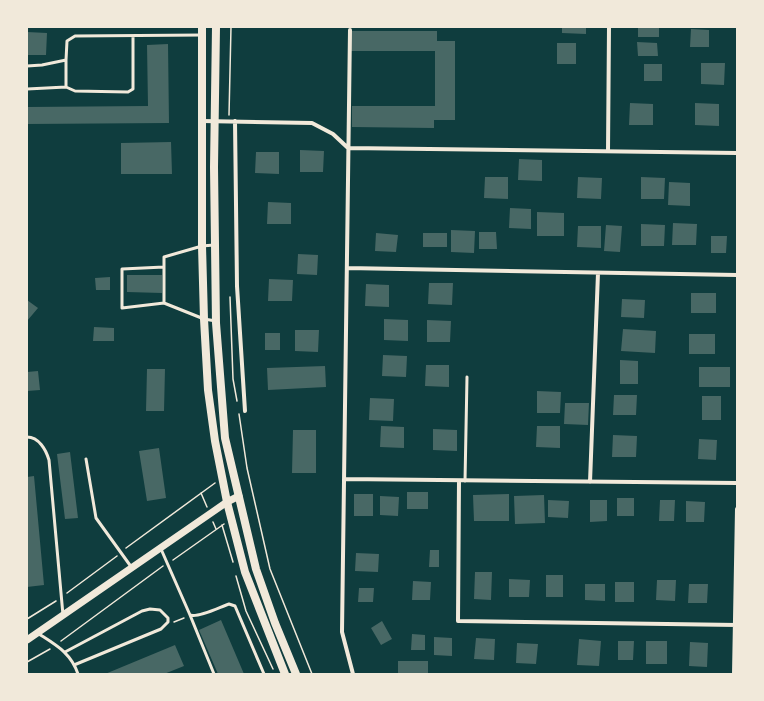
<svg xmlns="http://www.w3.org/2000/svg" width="764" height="701" font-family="'Fira Sans Condensed',sans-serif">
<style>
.building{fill:#486865}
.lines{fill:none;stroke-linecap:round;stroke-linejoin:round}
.path{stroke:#f1e9da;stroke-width:1.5}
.service{stroke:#f1e9da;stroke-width:3}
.minor{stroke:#f1e9da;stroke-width:4}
.tertiary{stroke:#f1e9da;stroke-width:7}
.secondary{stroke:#f1e9da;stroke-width:8}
</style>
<rect width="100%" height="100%" fill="#0f3d3e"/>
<path class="building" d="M562,27H586V34L562,33Z
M638,27H659V37H638Z
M691,29L709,30V47H690Z
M351,31H437V41H455V120H434V128L352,127V106H435V51H351Z
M27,32L47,33L46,55H27Z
M637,42L657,43L658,56H638Z
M557,43H576V64H557Z
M168,44L169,123L27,124V107L148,106L147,45Z
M701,63H725L724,85L701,84Z
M644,64H662V81H644Z
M630,103L653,104V125H629Z
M695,103L719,104V126L695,125Z
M171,142L172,174H121V143Z
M300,150L324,151L323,172H300Z
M256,152H279V174L255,173Z
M519,159L542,160V181L518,180Z
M485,177H508V199L484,198Z
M578,177L602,178L601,199L577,198Z
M641,177L665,178L664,199H641Z
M669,182L690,183V206L668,205Z
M268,202L291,203V224H267Z
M510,208L531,209V229L509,228Z
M537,212L564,213V236H537Z
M673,223L697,224L696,245H672Z
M641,224L665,225L664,246H641Z
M606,225L622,226L620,252L604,251Z
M578,226H601V248L577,247Z
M451,230L475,231L474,253L451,252Z
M479,232H496L497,249H479Z
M376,233L398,235L396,252L375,251Z
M423,233H447V247H423Z
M711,236H727L726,253H711Z
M298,254L318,255L317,275L297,274Z
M127,275H162V293L127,292Z
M110,277V290H96L95,278Z
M269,279L293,280L292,301H268Z
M429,283H453L452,305L428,304Z
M366,284L389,285V307L365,306Z
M691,293H716V313H691Z
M622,299L645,300L644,318L621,317Z
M27,300L38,308L27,321Z
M384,319L408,320V341L384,340Z
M427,320L451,321L450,342H427Z
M94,327L114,328V341H93Z
M623,329L656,331L655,353L621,351Z
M295,330H319L318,352L295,351Z
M265,333H280V350H265Z
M689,334H715V354H689Z
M383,355L407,356L406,377L382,376Z
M620,360L638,361V384H620Z
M426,365H449V387L425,386Z
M325,366L326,387L268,390L267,368Z
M699,367H730V387H699Z
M147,369H165L164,411H146Z
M38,371L40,390L27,391V372Z
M537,391L561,392L560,413H537Z
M614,395H637L636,415H613Z
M702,396H721V420H702Z
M370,398L394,399L393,421L369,420Z
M565,403H589L588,425L564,424Z
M381,426L404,427V448L380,447Z
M537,426H560V448L536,447Z
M433,429L457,430V451L433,450Z
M293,430H316V473H292Z
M613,435L637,436L636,457H612Z
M699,439L717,440L716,460L698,459Z
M159,448L166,498L147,501L139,451Z
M70,452L78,518L65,519L57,454Z
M34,476L44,585L27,587V477Z
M407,492H428V509H407Z
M354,494H373V516H354Z
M509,494V521H474L473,495Z
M544,495L545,523L515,524L514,496Z
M380,496L399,497L398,516L380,515Z
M617,498H634V516H617Z
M548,500L569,501L568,518L548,517Z
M590,500H607V521L590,522Z
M660,500H675L674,521H659Z
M686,501L705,502L704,522H686Z
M430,550H439V567H429Z
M356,553L379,554L378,572L355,571Z
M475,572H492L491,600L474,599Z
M546,575H563V597H546Z
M509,579L530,580L529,597H509Z
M657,580H676L675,601L656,600Z
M413,581L431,582L430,600H412Z
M615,582H634V602H615Z
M585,584H605V601L585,600Z
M689,584H708L707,603H688Z
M359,588H374L373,602H358Z
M221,620L244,674H218L199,630Z
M382,621L392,639L381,645L371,628Z
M412,634L425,635V650H411Z
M434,637L452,638V656L434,655Z
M476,638L495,639L494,660L474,659Z
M579,639L601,641L599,666L577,665Z
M618,641H634L633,660H618Z
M646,641H667V664H646Z
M690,642L708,643L707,667L689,666Z
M517,643L538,644L536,664L516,663Z
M175,645L184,666L164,674H105Z
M398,661H428V674H398Z"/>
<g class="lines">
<path class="path" d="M229,115L231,27
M230,297L233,379L237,401
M239,414L247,468L270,569L312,674
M201,493L207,507
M213,522L216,529
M222,525L233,562
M126,548L215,483
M173,560L224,524
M236,576L246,611L273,669
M67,593L117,556
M27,619L56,601
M174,622L184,618
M61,641L163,566
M27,662L50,649"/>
<path class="service" d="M133,36V89L128,92L75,91L66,87V60L67,41L75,36L202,35
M27,66L42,65L66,60
M27,89L66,87
M214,245L202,246L164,257V303L204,319L216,321
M164,303L122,308V269L164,267
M27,437C39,437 46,450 49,460L63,615
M86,459L96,518L132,568
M465,481L467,377
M161,549L190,615C198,618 220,607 229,604L235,606L264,674
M190,615L214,674
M39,634C56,645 71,653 78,674
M65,652L142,611L150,609L160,610L168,618V622L161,629L74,665"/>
<path class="minor" d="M350,30L342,632L353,674
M202,121L312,123L333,134L348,148L737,153
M235,121L237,286L245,411
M608,151L609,27
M347,268L737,275
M344,479L737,483
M459,481L458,621L737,625
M590,482L598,273
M734,674L737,509"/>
<path class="tertiary" d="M27,640L227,502L239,496"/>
<path class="secondary" d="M202,27V246L204,319L208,390L215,441L227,502L245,572L285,674
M216,27L214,167L216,323L225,438L256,569L275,623L296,674"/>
</g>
<rect width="764" height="701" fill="none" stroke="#f1e9da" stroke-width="56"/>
</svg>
